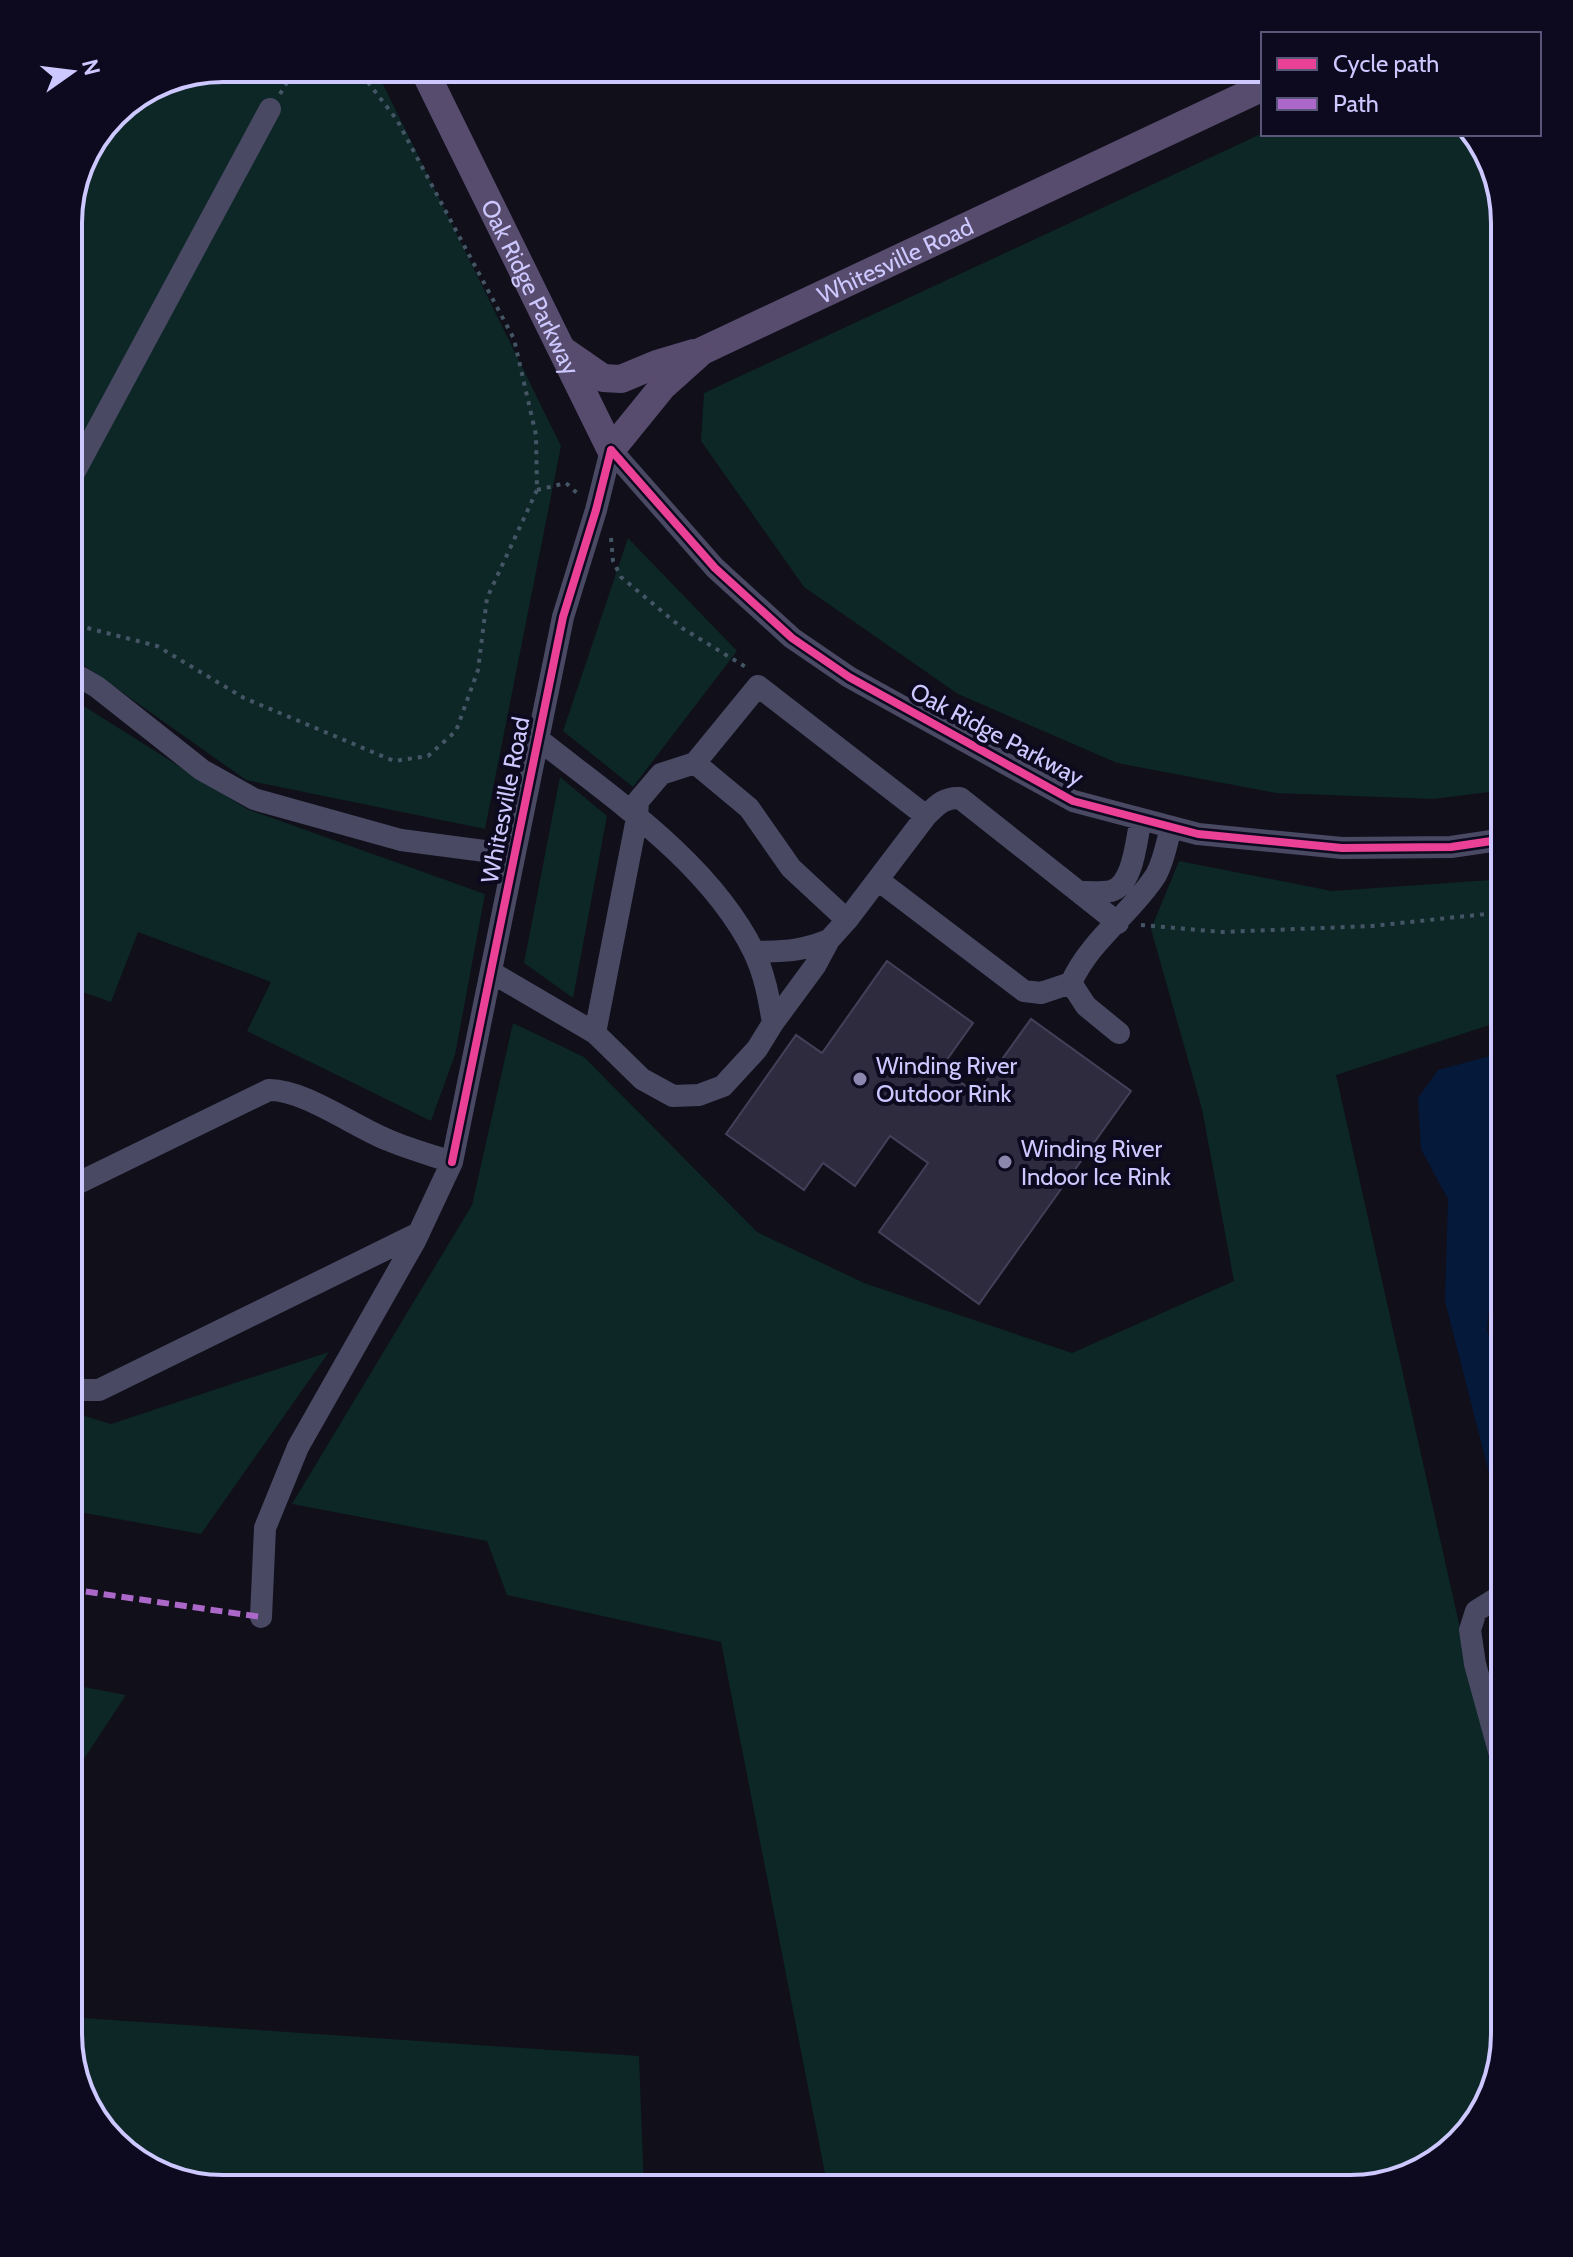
<svg xmlns="http://www.w3.org/2000/svg" width="1573" height="2257" font-family="Cabin,sans-serif">
<style>
.green{fill:#0d2626}
.water{fill:#05193b}
.building{fill:#2e2b3e;stroke:#434059;stroke-width:2}
.lines{fill:none;stroke-linecap:round;stroke-linejoin:round}
.path{stroke:#445665;stroke-width:4;stroke-dasharray:4 6;stroke-linecap:butt}
.minor{stroke:#494964;stroke-width:22}
.major{stroke:#574b6e;stroke-width:28}
.quiet{stroke:#ac68c9;stroke-width:6;stroke-dasharray:12 6;stroke-linecap:butt}
.cycleway-casing{stroke:#0d0a1f;stroke-width:13}
.cycleway{stroke:#ea4096;stroke-width:8}
.poi-dot{fill:#8b87af;stroke:#0d0a1f;stroke-width:3}
.labels{text-anchor:middle;dominant-baseline:central;stroke-width:8;stroke-linejoin:round;paint-order:stroke}
.street-label{font-size:24px;fill:#cdc8ff;stroke:#0d0a1f}
.poi-label{font-size:24px;fill:#cdc8ff;stroke:#0d0a1f;text-anchor:start}
.rim{fill:none;stroke:#cdc8ff;stroke-width:4}
</style>
<rect width="100%" height="100%" fill="#100f1a"/>
<path class="green" d="M223,68H375L561,446L485,829L246,780L68,654V212L84,154L120,107Z
M1263,133L1473,134L1484,146L1505,223V790L1433,799L1276,793L1117,763L958,694L804,587L701,441L704,393Z
M628,538L737,651L633,787L563,731Z
M68,696L247,809L485,894L455,1055L431,1121L247,1031L271,982L138,932L111,1002L68,987Z
M560,777L607,816L573,998L524,963Z
M1179,861L1332,891L1505,879V1020L1336,1075L1505,1829V2035L1484,2112L1427,2168L1351,2189H828L721,1642L507,1595L487,1541L292,1504L472,1205L513,1023L584,1057L757,1232L864,1283L1072,1353L1234,1281L1202,1109L1151,929Z
M329,1352L201,1534L68,1510V1411L111,1424Z
M68,1684L126,1695L68,1783Z
M68,2017L639,2056L644,2189H318L147,2167L137,2163L89,2111L68,2034Z"/>
<path class="water" d="M1505,1052V1250L1494,1267L1487,1328L1505,1418V1468L1489,1473L1445,1301L1448,1199L1421,1149L1418,1098L1438,1070Z"/>
<path class="building" d="M887,961L973,1023L941,1068L977,1094L1031,1019L1131,1091L979,1304L879,1232L928,1163L890,1136L855,1186L823,1163L804,1190L726,1134L796,1035L822,1053Z"/>
<g class="lines">
<path class="path" d="M280,94L296,68
M537,490L566,483L578,494
M611,538L613,561L621,577L682,628L749,669
M68,623L157,646L244,698L394,761L428,756L456,731L478,670L487,598L537,490L536,435L514,339L397,120L357,68
M1141,925L1222,932L1372,926L1505,912"/>
<path class="minor" d="M611,450L715,568L792,638L849,677L1073,801L1198,834L1342,848L1451,847L1505,839
M68,484L270,109
M68,670L97,687L202,770L254,799L401,840L514,855
M538,739C614,799 710,863 754,952C765,975 769,999 773,1023
M695,763L749,808L791,868L847,920
M878,880L1024,991L1041,993L1071,983C1090,940 1131,914 1156,875C1164,861 1167,842 1171,827
M1079,892C1089,892 1101,893 1111,891C1134,885 1136,839 1141,819
M754,952C785,951 799,952 829,940
M491,972L595,1033L642,1079L673,1096L699,1095L723,1086L757,1049L773,1023L815,966L829,940L847,920L926,816C937,805 944,797 960,798L1118,923
M1071,983L1086,1006L1119,1033
M595,1033L637,818L638,801L661,774L695,763L758,686L926,816
M68,1188L269,1090C303,1089 355,1127 388,1140C409,1149 431,1155 452,1162
M68,1384L83,1390H99L419,1233
M261,1617L265,1528L298,1447L415,1241L452,1162L563,617L596,510L611,450
M1505,1773L1475,1664L1470,1630L1476,1611L1505,1593"/>
<g class="major">
<path id="s1" d="M423,68L611,450L663,386L702,351L1263,87"/>
<path d="M564,351L603,378L621,379L657,364L694,353"/>
</g>
<path class="quiet" d="M68,1589L261,1617"/>
<defs>
<path id="cycleway" d="M611,450L715,568L792,638L849,677L1073,801L1198,834L1342,848L1451,847L1505,839
M452,1162L563,617L596,510L611,450"/>
</defs>
<use href="#cycleway" class="cycleway-casing"/>
<use href="#cycleway" class="cycleway"/>
</g>
<g class="poi-dot">
<circle cx="860" cy="1079" r="8"/>
<circle cx="1005" cy="1162" r="8"/>
</g>
<g class="labels">
<g class="street-label">
<text stroke="none"><textPath href="#s1" startOffset="774">Whitesville Road</textPath></text>
<text stroke="none"><textPath href="#s1" startOffset="244">Oak Ridge Parkway</textPath></text>
<text transform="translate(997 734) rotate(28)">Oak Ridge Parkway</text>
<text transform="translate(505 800) rotate(-79)">Whitesville Road</text>
</g>
<g class="poi-label">
<text x="876" y="1065">Winding River<tspan x="876" dy="28">Outdoor Rink</tspan></text>
<text x="1021" y="1148">Winding River<tspan x="1021" dy="28">Indoor Ice Rink</tspan></text>
</g>
</g>
<path d="M0 0H1573V2257H0ZM223 82H1350A141 141 0 0 1 1491 223V2034A141 141 0 0 1 1350 2175H223A141 141 0 0 1 82 2034V223A141 141 0 0 1 223 82Z" fill="#0d0a1f" fill-rule="evenodd"/>
<path class="rim" d="M223 82H1350A141 141 0 0 1 1491 223V2034A141 141 0 0 1 1350 2175H223A141 141 0 0 1 82 2034V223A141 141 0 0 1 223 82Z"/>
<rect x="1261" y="32" width="280" height="104" fill="#0d0a1f" stroke="#5a5679" stroke-width="2"/>
<rect x="1277" y="58" width="40" height="12" fill="#ea4096" stroke="#5a5679" stroke-width="2"/>
<text x="1333" y="72" font-size="24" fill="#cdc8ff">Cycle path</text>
<rect x="1277" y="98" width="40" height="12" fill="#ac68c9" stroke="#5a5679" stroke-width="2"/>
<text x="1333" y="112" font-size="24" fill="#cdc8ff">Path</text>
<g transform="translate(72 72) rotate(76)" stroke="#0d0a1f" stroke-width="6" paint-order="stroke">
<path d="M0-6L14 30L0 20L-14 30Z" fill="#cdc8ff"/>
<text y="-12" font-size="22" font-weight="bold" text-anchor="middle" fill="#cdc8ff">N</text>
</g>
</svg>
